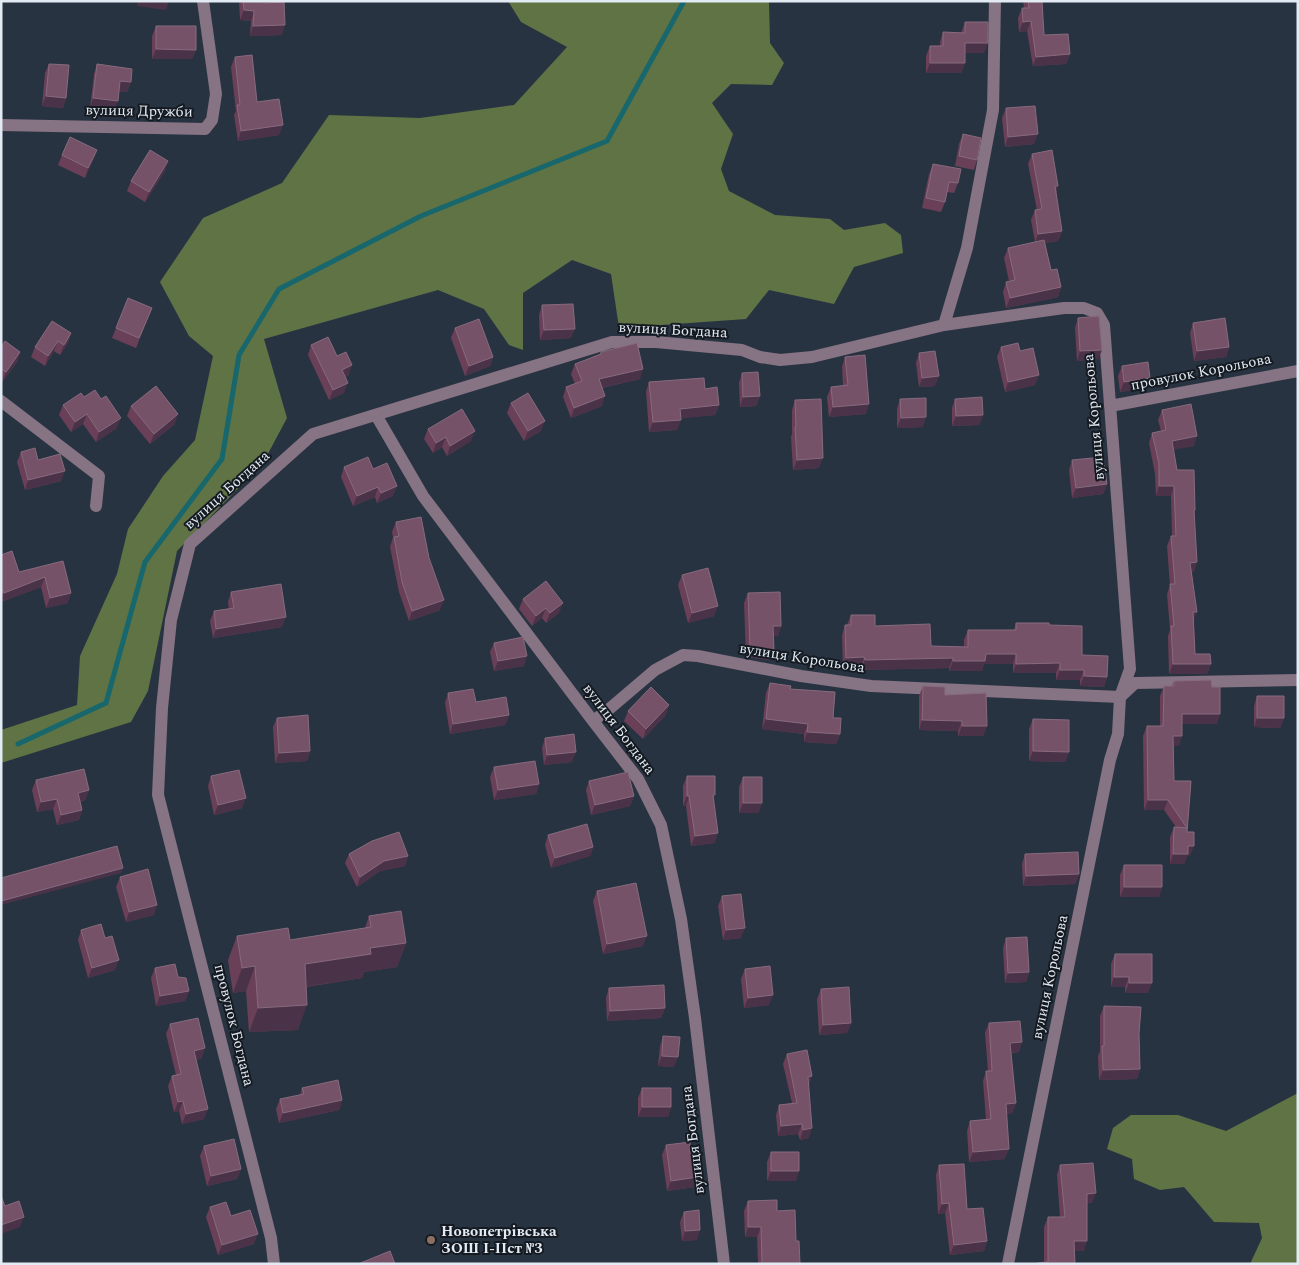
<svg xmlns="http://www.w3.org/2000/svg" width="1299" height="1265" font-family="Spectral,serif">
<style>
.forest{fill:#5f7345}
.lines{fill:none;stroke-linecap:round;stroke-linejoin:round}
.stream{stroke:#18676c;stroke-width:5}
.minor{stroke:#867383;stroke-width:12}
.wall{fill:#694058}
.shaded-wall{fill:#4a3348}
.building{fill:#765269;stroke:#876a7e}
.education-dot{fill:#8d6e63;stroke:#151a21;stroke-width:2}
.labels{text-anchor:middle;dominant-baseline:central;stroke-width:4;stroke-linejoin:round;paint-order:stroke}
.street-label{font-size:15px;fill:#e2eaf4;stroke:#151a21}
.poi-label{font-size:15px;font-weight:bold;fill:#e2eaf4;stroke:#151a21;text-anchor:start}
</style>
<rect width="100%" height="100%" fill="#283342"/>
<path class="forest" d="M508,1H769L770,43L784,63L772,85L731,84L712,103L733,134L721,169L729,191L775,215L830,219L844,230L885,223L901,235L903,253L854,267L834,304L769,290L746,319L619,328L611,274L572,260L523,293V350L509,345L484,309L438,290L264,339L287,418L263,463L177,551L148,691L131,722L1,763V730L77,705L80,656L117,574L128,529L163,476L195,440L213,356L189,336L160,282L203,218L282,183L329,115L420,118L514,105L567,47L521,22Z
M1298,1093V1264H1250L1262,1238L1259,1223L1214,1222L1184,1187L1160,1190L1134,1179L1132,1159L1107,1149L1113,1128L1131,1115H1178L1226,1131Z"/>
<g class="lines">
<path class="stream" d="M18,744L106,703L145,562L222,459L239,355L279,289L421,216L607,141L684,1"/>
<path class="minor" d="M1,125L205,129L212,120L216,94L203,1
M944,325L967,248L993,110L995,1
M1,401L99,476L96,506
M1110,406L1298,371
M376,415L423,496L593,721L638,779L661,825L681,919L695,1018L724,1264
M593,721L608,710L655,670L683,655L698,656L801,676L871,686L1120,697L1135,683L1298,680
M274,1264L271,1238L158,795L162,708L171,620L190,544L313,434L612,342H656L742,350L760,357L780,360L812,357L944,325L1064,308H1084L1097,313L1104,325L1130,669L1120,697L1118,734L1110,760L1008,1264"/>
</g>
<path class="wall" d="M239,1H264L282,35L250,36L251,21L240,20Z
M1023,1H1045L1042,2L1044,35L1070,54L1066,64L1033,66L1027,31L1019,32L1018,18L1022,8H1024Z
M965,22L984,53H965V63L961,73H926V56L930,46H940V42L943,32L961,33Z
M156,26L196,50L192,59H152V36Z
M235,57L257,102L279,135L238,141L234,115L236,111L231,67Z
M49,64L66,98L63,108L42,106L45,73Z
M97,64L131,82L127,92L119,91L114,111L90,108L94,74Z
M1006,108L1034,144L1005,147L1002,118Z
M963,134L977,160L974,170L955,166L959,144Z
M97,150L93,160L85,178L58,165L62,155Z
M1032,154L1058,186L1056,193L1062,231L1058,241L1045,243L1051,270L1061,287L1058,297L1006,308L1003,292L1006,282L1009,281L1004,258L1008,248L1035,242L1031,220L1035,210H1037L1028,164Z
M933,164L958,183L954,193L947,192L945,202L941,212L922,208L929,174Z
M165,171L145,202L127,191L131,181Z
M542,305L571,338L540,340L539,315Z
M152,308L136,348L112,338L116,328Z
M1078,318L1102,350L1098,359L1077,361L1075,328Z
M1193,323L1229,347L1226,357L1194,361L1190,333Z
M455,328L493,357L490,366L465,376L451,338Z
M71,333L68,343L60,355L54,351L45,366L31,357L35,347Z
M311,345L337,356L349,375L345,377L344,393L329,400L308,355Z
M1,347L20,352L17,362L2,382H1Z
M1001,347L1035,385L1005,392L997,357Z
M601,352L640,379L602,388V406L571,418L563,397L566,387L575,384L571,374L575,364L600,354Z
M919,353L935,386L919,387L916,363Z
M845,357L866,414L829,417L827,397L831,387L843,386L842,367Z
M1122,366L1150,378L1146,388L1120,392L1118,376Z
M742,373L760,396L756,406L740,407L739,383Z
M649,382L705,389L719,405L715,415L681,418L677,430L649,432L646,392Z
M84,397L117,428L96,442L83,424L71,432L59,415L63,405Z
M900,399L923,427L897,428V409Z
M955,399L983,415L979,425L952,426V408Z
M795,400L819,468L793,470L791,437L792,434V410Z
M511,403L541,431L524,441L507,413Z
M131,406L175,424L150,444L127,416Z
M1162,410L1194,446L1173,449L1177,470L1195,510L1194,514V572H1192L1195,654L1211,664L1207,674H1169L1168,636L1170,630L1167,594L1170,585L1167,546L1171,536H1172L1171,496H1156L1155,474L1149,443L1152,433L1161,431L1158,420Z
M428,429L471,441L447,456L442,447L433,453L424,439Z
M21,452L38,460L61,481L25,490L17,462Z
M1072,460L1107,484L1103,494L1072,498L1069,470Z
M344,467L373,469L393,496L377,503L375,497L353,506L341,477Z
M396,522L440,610L409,621L399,592L390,547L393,537L392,532Z
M1,555L19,572L63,561L68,603L46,608L41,587L1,602Z
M682,575L714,616L688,623L678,585Z
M231,592L282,627L213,638L210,621L214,611L229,609L228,602Z
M748,593L781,626L778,636H774V650L771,660L746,657L744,603Z
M523,599L559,613L546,623L542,618L532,626L519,609Z
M851,615L875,626L931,646L964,647V640L968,630H1014L1016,623L1049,625L1107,677L1104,687L1080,686V680H1056V673H1013V664H984L982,671H949V668L861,670V667L843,668L842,635L845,625H847Z
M494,643L524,666L494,671L490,652Z
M1174,681L1212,687L1217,724H1182L1179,746H1174V781H1191L1187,832L1190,856H1187L1184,864H1170V837L1174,827H1176L1164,810H1144L1143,736L1147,726H1160V696L1164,686H1172Z
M770,683L790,689L833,718L840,734L836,744L804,742V734L762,729L766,693Z
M923,686L945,695L987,726L983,736H958V731L919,730V696Z
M448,693L509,715L505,725L450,734L445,703Z
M1257,696L1284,718L1280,728L1254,727V706Z
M628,711L666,715L643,739L624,721Z
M277,718L310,751L307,761L275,763L273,727Z
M1033,719L1069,752L1065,762L1029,761V729Z
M545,738L572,762L544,765L542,748Z
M494,767L539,784L536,794L494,800L490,777Z
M211,776L242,808L214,815L208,786Z
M687,776L714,800L715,843L691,846L686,806H683V786Z
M743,777L759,813H739V787Z
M36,780L89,790L85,800L80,802L82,810L79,820L57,825L53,809L37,812L32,790Z
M589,781L634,796L630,806L591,815L586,790Z
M548,835L593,847L590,856L551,868L545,845Z
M349,854L408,856L405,866L380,871L357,887L345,863Z
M1025,854L1079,874L1075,884L1023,886L1022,864Z
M1124,865L1162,887L1159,897H1120V875Z
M120,877L154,915L126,922L116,887Z
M597,891L643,946L603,954L593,901Z
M722,896L741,938L723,940L718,906Z
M369,916L406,943L397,967L364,972L362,978L306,987L298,1030L249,1032L246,991L233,993L228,960L237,936L290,940L365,928Z
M81,930L105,938L115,970L88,978L78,940Z
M1006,938L1029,972L1026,982L1005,983L1003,948Z
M1115,954L1148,993H1125V987H1111V964Z
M155,968L189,991L185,1001L156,1006L151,978Z
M745,969L769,1005L744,1008L741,979Z
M609,988L665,1008L661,1018L607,1021L606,998Z
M821,989L851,1023L847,1033L819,1035L817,999Z
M1104,1006L1139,1034L1140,1069L1137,1079L1099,1080L1098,1056L1100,1051V1016Z
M989,1023L1022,1042L1019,1052L1011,1053L1016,1103L1012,1113L1006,1114L1005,1159L969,1162L967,1131L970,1121L986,1120L983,1081L986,1071H988L985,1033Z
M170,1024L202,1058L196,1060L204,1119L182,1124L179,1111L174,1112L168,1086L172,1076L176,1075L166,1034Z
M663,1036L674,1067L658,1066L660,1046Z
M787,1054L808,1086L809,1138L800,1140L798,1134L778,1136L776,1115L779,1105L792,1103L783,1064Z
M302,1088L342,1100L339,1110L279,1123L276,1109L280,1099L300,1095Z
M642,1088L671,1107L668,1117H638V1098Z
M666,1145L690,1152L698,1177L695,1187L667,1191L662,1155Z
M204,1146L241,1169L237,1179L207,1186L200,1156Z
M771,1152L796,1181H767V1162Z
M939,1165L987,1241L984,1251L950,1255L945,1213L938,1214L936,1175Z
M1060,1165L1092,1203H1087L1084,1251H1074L1075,1264H1037V1263L1044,1262V1227L1048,1217H1060L1057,1175Z
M748,1201L777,1211L796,1241L800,1264H758L757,1237H745L744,1211Z
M210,1207L231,1216L254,1244L218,1255L206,1217Z
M684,1212L697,1240L682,1241L680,1222Z"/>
<path class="shaded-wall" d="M138,1H169L166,10L137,6Z
M244,10L254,11L251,21L240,20Z
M1031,21L1027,31L1019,32L1023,22Z
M285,25L282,35L250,36L253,26Z
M965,43H988L984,53H962Z
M156,49L196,50L192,59H152Z
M1070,54L1066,64L1033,66L1036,57Z
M930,63H965L961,73H926Z
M120,81L131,82L127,92L116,91Z
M46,96L66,98L63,108L42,106Z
M93,98L118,101L114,111L90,108Z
M283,125L279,135L238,141L241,131Z
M1038,134L1034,144L1005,147L1008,137Z
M97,150L93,160L85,178L88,168Z
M168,161L165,171L145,202L149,192Z
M1055,186H1058L1055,195Z
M1062,231L1058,241L1035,244L1038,234Z
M1061,287L1058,297L1006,308L1010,298Z
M575,329L571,338L540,340L544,330Z
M71,333L68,343L60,355L64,345Z
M58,341L54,351L45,366L48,356Z
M1229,347L1226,357L1194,361L1197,351Z
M1102,350L1098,359L1077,361L1080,351Z
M20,352L17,362L2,382L6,372Z
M493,357L490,366L465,376L469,366Z
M352,365L349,375L338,380L342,370Z
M643,369L640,379L596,389L599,379Z
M1039,375L1035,385L1005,392L1008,382Z
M939,376L935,386L919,387L922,378Z
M1150,378L1146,388L1120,392L1124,382Z
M348,383L344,393L329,400L333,390Z
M605,396L602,406L571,418L574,408Z
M760,396L756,406L740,407L743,397Z
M869,404L866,414L829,417L833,407Z
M719,405L715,415L676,419L680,409Z
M87,414L83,424L71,432L75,422Z
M178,414L175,424L150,444L154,434Z
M983,415L979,425L952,426L956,416Z
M926,417L923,427L897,428L901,418Z
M121,418L117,428L96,442L99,432Z
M681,420L677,430L649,432L653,422Z
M545,421L541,431L524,441L528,431Z
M475,431L471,441L447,456L450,446Z
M1197,436L1194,446L1168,451L1172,441Z
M446,437L442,447L433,453L436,443Z
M823,458L819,468L793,470L797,460Z
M65,471L61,481L25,490L28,480Z
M1107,484L1103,494L1072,498L1076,488Z
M397,486L393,496L377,503L381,493Z
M1159,486H1174L1171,496H1156Z
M378,487L375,497L353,506L357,496Z
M1197,562L1194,572L1187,573L1190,563Z
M45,577L41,587L1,602V599L4,593Z
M71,593L68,603L46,608L50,598Z
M444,600L440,610L409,621L412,611Z
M563,603L559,613L546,623L550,613Z
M718,606L714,616L688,623L692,613Z
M546,608L542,618L532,626L536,616Z
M1193,612H1197L1193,622Z
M286,617L282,627L213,638L216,629Z
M773,626H781L778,636H770Z
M750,647L774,650L771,660L746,657Z
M986,654H1016L1013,664H984L982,671H949L953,661Z
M527,656L524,666L494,671L498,661Z
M864,657L861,667L843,668L846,658Z
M953,658L949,668L861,670L865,660Z
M1060,663L1056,673H1013L1016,664Z
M1173,664H1211L1207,674H1169Z
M1060,670H1084L1080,680H1056Z
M1084,676L1107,677L1104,687L1080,686Z
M669,705L666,715L643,739L646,729Z
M1182,714H1220L1217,724H1178Z
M509,715L505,725L450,734L453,724Z
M1257,718H1284L1280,728L1254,727Z
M766,719L808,724L804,734L762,729Z
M922,720L962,721L958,731L919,730Z
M962,726H987L983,736H958Z
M807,732L840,734L836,744L804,742Z
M1173,736H1182L1179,746H1170Z
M310,751L307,761L275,763L279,753Z
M1033,751L1069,752L1065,762L1029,761Z
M576,752L572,762L544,765L547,755Z
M539,784L536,794L494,800L498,790Z
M89,790L85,800L75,803L78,793Z
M634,796L630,806L591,815L595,805Z
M687,796H689L686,806H683Z
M246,798L242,808L214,815L218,805Z
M57,799L53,809L37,812L41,802Z
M1148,800H1168L1164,810H1144Z
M743,803H762L759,813H739Z
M82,810L79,820L57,825L61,815Z
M718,833L715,843L691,846L695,836Z
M1188,846H1194L1190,856H1187L1184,864H1170L1173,854Z
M593,847L590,856L551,868L555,858Z
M408,856L405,866L380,871L357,887L360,877L384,861Z
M123,868L121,873L1,905V901Z
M1079,874L1075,884L1023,886L1026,876Z
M1124,887H1162L1159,897H1120Z
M157,905L154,915L126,922L129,912Z
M745,928L741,938L723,940L726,930Z
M647,936L643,946L603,954L607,944Z
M406,943L397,967L364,972L362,978L296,988L305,964L370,948Z
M119,960L115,970L88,978L92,968Z
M255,966L246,991L233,993L242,968Z
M1029,972L1026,982L1005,983L1008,973Z
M1114,977H1129L1125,987H1111Z
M1129,983H1152L1148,993H1125Z
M189,991L185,1001L156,1006L160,996Z
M773,995L769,1005L744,1008L748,998Z
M307,1005L298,1030L249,1032L258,1008Z
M665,1008L661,1018L607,1021L610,1011Z
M851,1023L847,1033L819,1035L823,1025Z
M1022,1042L1019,1052L1007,1053L1010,1043Z
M205,1048L202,1058L191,1061L194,1051Z
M662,1056L678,1057L674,1067L658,1066Z
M1140,1069L1137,1079L1099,1080L1103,1070Z
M812,1076L809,1086L808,1077Z
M342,1100L339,1110L279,1123L283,1113Z
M183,1101L179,1111L174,1112L178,1102Z
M1016,1103L1012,1113L1002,1114L1006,1104Z
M642,1107H671L668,1117H638Z
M208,1109L204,1119L182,1124L186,1114Z
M802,1124L798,1134L778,1136L781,1126Z
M812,1128L809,1138L800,1140L803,1130Z
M1009,1149L1005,1159L969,1162L973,1152Z
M241,1169L237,1179L207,1186L211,1176Z
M771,1171H799L796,1181H767Z
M698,1177L695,1187L667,1191L671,1181Z
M1096,1193L1092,1203L1083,1204L1087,1194Z
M949,1203L945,1213L938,1214L942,1204Z
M24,1217L20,1227L1,1234V1225Z
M748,1227H761L757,1237H745Z
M700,1230L697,1240L682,1241L685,1231Z
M258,1234L254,1244L218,1255L222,1245Z
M987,1241L984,1251L950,1255L954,1245Z
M1074,1241H1087L1084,1251H1070Z"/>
<path class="building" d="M243,1H264V3L284,2L285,25L253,26L254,11L244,10Z
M1028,1H1042L1044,35L1068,34L1070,54L1036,57L1031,21L1023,22L1022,8H1029Z
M965,22H988V43H965V63H930V46H943V32L965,33Z
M156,26H196V50L156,49Z
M252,55L257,102L279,99L283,125L241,131L237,105H240L235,57Z
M49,64L69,65L66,98L46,96Z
M97,64L132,69L131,82L120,81L118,101L93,98Z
M1035,106L1038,134L1008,137L1006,108Z
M963,134L981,138L977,160L959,156Z
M70,137L97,150L88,168L62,155Z
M150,150L168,161L149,192L131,181Z
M1052,150L1058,186H1055L1062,231L1038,234L1035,210L1042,209L1032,154Z
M933,164L961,169L958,183L949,182L945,202L926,198Z
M1044,240L1051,270L1057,269L1061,287L1010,298L1006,282L1015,280L1008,248Z
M128,298L152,308L139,338L116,328Z
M573,304L575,329L544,330L542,305Z
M1099,316L1102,350L1080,351L1078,318Z
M1225,318L1229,347L1197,351L1193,323Z
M479,319L493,357L469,366L455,328Z
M52,321L71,333L64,345L58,341L48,356L35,347Z
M328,337L337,356L346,352L352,365L342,370L348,383L333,390L311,345Z
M5,341L20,352L6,372L1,369V347Z
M637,343L643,369L599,379L605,396L574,408L566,387L582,381L575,364L601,354V352Z
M1018,343L1020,351L1033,348L1039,375L1008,382L1001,347Z
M935,351L939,376L922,378L919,353Z
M865,355L869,404L833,407L831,387L848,385L845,357Z
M1148,362L1150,378L1124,382L1122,366Z
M758,372L760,396L743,397L742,373Z
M704,378L705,389L717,387L719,405L680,409L681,420L653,422L649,382Z
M156,386L178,414L154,434L131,406Z
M95,390L101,399L106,396L121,418L99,432L87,414L75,422L63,405L81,393L84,397Z
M528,393L545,421L528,431L511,403Z
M982,397L983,415L956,416L955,399Z
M926,398V417L901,418L900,399Z
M821,399L823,458L797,460L795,427H796L795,400Z
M1191,404L1197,436L1172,441L1177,470H1194L1195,510H1194L1197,562L1190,563L1197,612H1193L1195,654H1210L1211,664H1173L1171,626H1174L1170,584H1175L1171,536H1176L1174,486H1159V464L1152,433L1166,430L1162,410Z
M462,409L475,431L450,446L446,437L436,443L428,429Z
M35,448L38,460L60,454L65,471L28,480L21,452Z
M368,457L373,469L387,463L397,486L381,493L378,487L357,496L344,467Z
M1103,457L1107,484L1076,488L1072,460Z
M421,517L429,558L444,600L412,611L402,582L394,537L399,536L396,522Z
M12,551L19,572L63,561L71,593L50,598L45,577L4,593L1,586V555Z
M708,568L718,606L692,613L682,575Z
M546,581L563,603L550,613L546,608L536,616L523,599Z
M281,584L286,617L216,629L214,611L234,608L231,592Z
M780,592L781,626H773L774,650L750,647L748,593Z
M851,615H875V626L930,624L931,646L968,647V630H1016V623H1049V625L1082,626V655L1108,656L1107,677L1084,676V670H1060V663L1016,664V654H986L985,661H953V658L865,660L864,657L846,658L845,625H851Z
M523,637L527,656L498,661L494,643Z
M1211,680L1212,687H1220V714H1182V736H1173L1174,781H1191L1187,832H1194V846H1188V854H1173L1174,827L1187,828L1168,800H1148L1147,726H1163L1164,686H1174V681Z
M770,683L791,686L790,689L835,692L833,718H841L840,734L807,732L808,724L766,719Z
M923,686L945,687V695L986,693L987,726H962V721L922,720Z
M651,687L669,705L646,729L628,711Z
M473,689L476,702L506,697L509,715L453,724L448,693Z
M1257,696H1284V718H1257Z
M308,715L310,751L279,753L277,718Z
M1033,719L1069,720V752L1033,751Z
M574,734L576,752L547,755L545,738Z
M535,761L539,784L498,790L494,767Z
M84,769L89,790L78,793L82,810L61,815L57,799L41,802L36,780Z
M239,770L246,798L218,805L211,776Z
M628,772L634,796L595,805L589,781Z
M687,776H715V795H713L718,833L695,836L689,796H687Z
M743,777H762V803H743Z
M587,824L593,847L555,858L548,835Z
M399,832L408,856L384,861L360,877L349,854L372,841Z
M117,846L123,868L1,901V878Z
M1078,852L1079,874L1026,876L1025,854Z
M1124,865H1162V887H1124Z
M148,869L157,905L129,912L120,877Z
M636,883L647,936L607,944L597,891Z
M741,894L745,928L726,930L722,896Z
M401,911L406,943L370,948L371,954L305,964L307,1005L258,1008L255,966L242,968L237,936L288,928L290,940L371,927L369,916Z
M101,924L105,938L112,936L119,960L92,968L81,930Z
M1027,937L1029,972L1008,973L1006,938Z
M1115,954H1152V983H1129V977H1114Z
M175,964L178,977L186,978L189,991L160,996L155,968Z
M770,966L773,995L748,998L745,969Z
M664,985L665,1008L610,1011L609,988Z
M849,987L851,1023L823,1025L821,989Z
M1104,1006L1141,1007L1139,1034L1140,1069L1103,1070L1102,1046H1104Z
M198,1018L205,1048L194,1051L208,1109L186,1114L183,1101L178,1102L172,1076L181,1074L170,1024Z
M1020,1021L1022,1042L1010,1043L1016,1103L1006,1104L1009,1149L973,1152L970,1121L991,1119L986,1071H992L989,1023Z
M663,1036L680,1037L678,1057L662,1056Z
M807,1050L812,1076L808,1077L812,1128L803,1130L802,1124L781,1126L779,1105L797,1103L787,1054Z
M338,1080L342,1100L283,1113L280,1099L304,1094L302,1088Z
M642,1088H671V1107H642Z
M234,1139L241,1169L211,1176L204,1146Z
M690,1142V1152H695L698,1177L671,1181L666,1145Z
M771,1152H799V1171H771Z
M1093,1163L1096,1193L1087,1194V1241H1074L1075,1264H1037V1263L1048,1262V1217H1065L1060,1165Z
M964,1164L967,1209L983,1208L987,1241L954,1245L949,1203L942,1204L939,1165Z
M1,1196L5,1206L19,1201L24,1217L1,1225Z
M777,1200V1211L795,1210L796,1241H799L800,1264H762L761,1227H748V1201Z
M226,1202L231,1216L250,1210L258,1234L222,1245L210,1207Z
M699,1210L700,1230L685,1231L684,1212Z
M390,1251L395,1264H358Z"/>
<circle class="education-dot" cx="431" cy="1240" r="5"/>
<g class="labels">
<g class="street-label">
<text transform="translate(139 111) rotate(1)">вулиця Дружби</text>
<text transform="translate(673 330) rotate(3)">вулиця Богдана</text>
<text transform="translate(1201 372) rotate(-11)">провулок Корольова</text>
<text transform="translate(1094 417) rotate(-95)">вулиця Корольова</text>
<text transform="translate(227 490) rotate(-42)">вулиця Богдана</text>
<text transform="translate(802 658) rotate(9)">вулиця Корольова</text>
<text transform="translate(619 729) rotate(53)">вулиця Богдана</text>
<text transform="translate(1050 977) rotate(-78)">вулиця Корольова</text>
<text transform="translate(234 1025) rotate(76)">провулок Богдана</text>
<text transform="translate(693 1140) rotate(-97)">вулиця Богдана</text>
</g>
<g class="poi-label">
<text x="441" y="1231">Новопетрівська<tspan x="441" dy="17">ЗОШ I-IIст №3</tspan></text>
</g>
</g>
<rect width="1299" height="1265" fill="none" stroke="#e2eaf4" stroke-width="5"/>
</svg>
